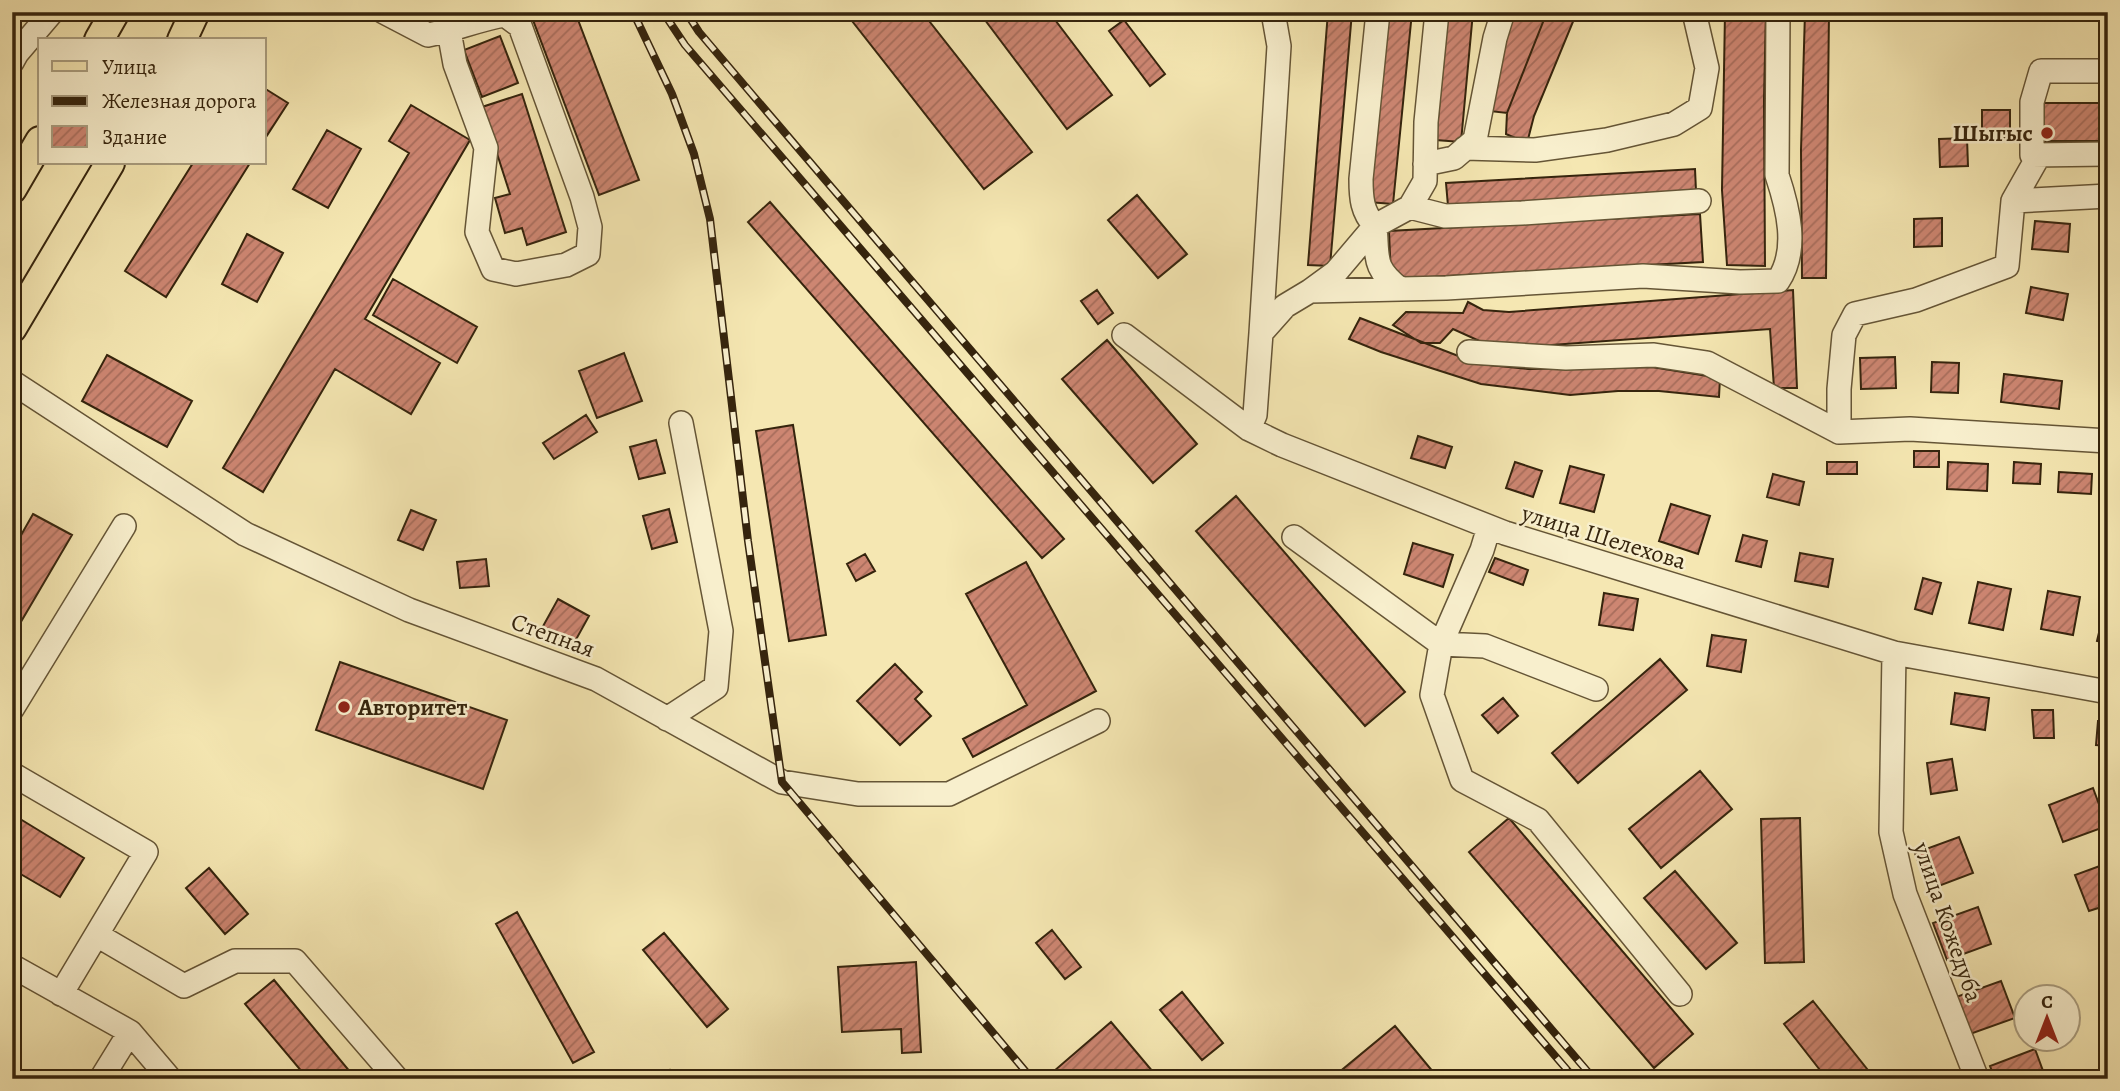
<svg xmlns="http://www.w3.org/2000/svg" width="2120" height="1091" font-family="Alegreya,serif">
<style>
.building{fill:url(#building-hatch);stroke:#35240d;stroke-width:2}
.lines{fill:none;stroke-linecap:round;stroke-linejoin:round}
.minor-casing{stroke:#655536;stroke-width:26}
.major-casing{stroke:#35240d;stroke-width:32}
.minor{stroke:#f8efcd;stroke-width:23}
.major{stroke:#f5e7b2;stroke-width:28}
.rail-casing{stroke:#35240d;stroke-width:8}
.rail{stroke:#f8efcd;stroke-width:5;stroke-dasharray:16;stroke-linecap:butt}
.poi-dot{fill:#8f2418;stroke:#f8efcd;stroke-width:2.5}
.labels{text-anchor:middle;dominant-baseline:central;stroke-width:5;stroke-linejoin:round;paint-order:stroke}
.poi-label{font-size:24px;font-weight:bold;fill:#35240d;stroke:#f8efcd;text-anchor:end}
.street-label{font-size:24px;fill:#35240d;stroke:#f8efcd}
</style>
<defs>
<pattern id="building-hatch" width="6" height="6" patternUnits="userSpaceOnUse" patternTransform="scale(1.75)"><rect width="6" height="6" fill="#cd8672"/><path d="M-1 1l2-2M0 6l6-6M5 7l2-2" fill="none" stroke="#a76d5c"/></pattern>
</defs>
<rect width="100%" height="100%" fill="#f5e7b2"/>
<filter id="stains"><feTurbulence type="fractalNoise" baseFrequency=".00286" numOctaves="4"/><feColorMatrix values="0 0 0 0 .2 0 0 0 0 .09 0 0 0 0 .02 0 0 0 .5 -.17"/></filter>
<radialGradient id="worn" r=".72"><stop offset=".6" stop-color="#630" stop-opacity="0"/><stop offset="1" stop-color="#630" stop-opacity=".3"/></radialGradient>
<path class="building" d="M553,12H575L639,180L599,195L533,20Z
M845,12H922L1032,152L984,189Z
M979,12H1049L1112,95L1067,129Z
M1328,12H1352L1330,266L1308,265Z
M1387,12H1412L1393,204L1368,202Z
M1448,12H1473L1461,142L1436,140Z
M1516,12H1547L1507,113L1489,111L1504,41Z
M1547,12H1577L1534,116L1527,143L1506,134L1507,113Z
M1725,12H1766L1764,100L1765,266L1727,265L1722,190Z
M1805,12H1829L1826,278H1802L1801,150Z
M1967,12H1995V17L1967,18Z
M1124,20L1165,74L1150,86L1109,31Z
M500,36L518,83L482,97L464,50Z
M264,88L288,103L264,140Z
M522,94L566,232L527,245L522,228L505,233L495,198L510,194L482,107Z
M2042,103H2108V141H2042Z
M411,105L470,140L365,319L440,363L411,414L335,369L263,492L223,468L409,153L389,141Z
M1982,110H2010V138H1982Z
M327,130L361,149L328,208L293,189Z
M1967,138L1968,166L1940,167L1939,139Z
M193,163H250L166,297L125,271Z
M1695,169L1696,191L1448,206L1446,183Z
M1137,195L1187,254L1158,278L1108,220Z
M770,202L1064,539L1042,558L748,222Z
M1700,214L1703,262L1391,279L1389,231Z
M1942,218V246L1914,247V219Z
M2035,221L2070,224L2068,252L2032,249Z
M247,234L283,253L257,302L222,284Z
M393,279L477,327L457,363L373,315Z
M2031,287L2068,294L2063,320L2026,313Z
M1097,290L1113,313L1098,324L1081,301Z
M1793,290L1797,388H1774L1770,329L1497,349L1453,329L1440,343H1421L1393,325L1406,312L1463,313L1468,302L1483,310L1509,312Z
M1360,318L1479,364L1528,369L1652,367L1720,378L1719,397L1659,391H1618L1570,395L1481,384L1381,352L1349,339Z
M1107,340L1197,444L1153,483L1062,379Z
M624,353L642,401L597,418L579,371Z
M107,355L192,401L167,447L82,401Z
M1895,357L1896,388L1861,389L1860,358Z
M1932,362L1959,363L1958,393L1931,392Z
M2004,374L2062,381L2059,409L2001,402Z
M586,415L597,432L554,459L543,443Z
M793,425L826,635L789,641L756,431Z
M1418,436L1452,447L1445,468L1411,458Z
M656,440L665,473L639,479L630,447Z
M1914,451H1939V467H1914Z
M1515,462L1542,471L1533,497L1506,488Z
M1827,462H1857V474H1827Z
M1948,462L1988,464L1987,491L1947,489Z
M2014,462L2041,464L2040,484L2013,483Z
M1570,466L1604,475L1594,512L1560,503Z
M2059,472L2092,474L2091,494L2058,492Z
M1773,474L1804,482L1799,505L1767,497Z
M1236,496L1405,692L1365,726L1196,531Z
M1671,504L1710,516L1698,554L1659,541Z
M669,509L677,542L652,549L643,516Z
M411,510L436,520L423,550L398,540Z
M33,514L72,535L12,637V551Z
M1743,535L1767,541L1761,567L1736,561Z
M1413,543L1453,555L1443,587L1404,574Z
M1800,553L1833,559L1828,587L1795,581Z
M865,554L875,571L856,581L847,564Z
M1495,558L1528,570L1523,585L1489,572Z
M486,559L489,586L460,588L457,562Z
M1026,562L1096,691L973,757L963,739L1027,705L966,594Z
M1923,578L1941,583L1932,614L1915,609Z
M1978,582L2011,589L2003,630L1969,623Z
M2048,591L2080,597L2073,635L2041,629Z
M1604,593L1638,599L1633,630L1599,625Z
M558,599L589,616L573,645L542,628Z
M2104,612L2108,613V643L2097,641Z
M1712,635L1746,640L1741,672L1707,666Z
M1660,659L1687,690L1578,783L1552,753Z
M340,662L507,720L483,789L316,730Z
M895,664L922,692L915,699L931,716L900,745L857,701Z
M1955,693L1989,698L1985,730L1951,724Z
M1503,698L1518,716L1498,733L1482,715Z
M2032,710H2053L2054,738H2034Z
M2098,721L2108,722V746L2096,745Z
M1952,759L1957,790L1931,794L1927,763Z
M1700,771L1732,809L1661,868L1629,829Z
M2093,788L2107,826L2063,842L2049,805Z
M12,814L84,858L60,897L12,869Z
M1509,818L1693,1034L1654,1068L1469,852Z
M1800,818L1804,962L1765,963L1761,819Z
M1959,837L1973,873L1928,890L1915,853Z
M2108,863V905L2089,911L2075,875Z
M209,868L248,914L225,934L186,888Z
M1675,871L1737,943L1706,969L1644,898Z
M1978,907L1991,944L1947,960L1933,923Z
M517,912L594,1052L573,1063L496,924Z
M1052,930L1081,967L1065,979L1036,943Z
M664,933L728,1009L707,1027L643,950Z
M916,962L921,1052L902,1053L901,1029L842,1032L838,967Z
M274,980L356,1079H308L245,1004Z
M2001,981L2015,1018L1970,1034L1956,997Z
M1182,992L1223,1043L1202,1060L1160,1010Z
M1813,1001L1875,1079H1827L1784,1024Z
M1111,1022L1159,1079H1061L1054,1071Z
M1395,1026L1439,1079H1341L1337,1074Z
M2035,1049L2046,1079H1995L1990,1066Z
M12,1068L32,1079H12Z
M670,1070L679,1079H660Z"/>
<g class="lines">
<defs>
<path id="minor" d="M384,12L428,35C455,30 478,19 505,15L520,26L582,197L590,227L588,254L566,265L516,274L493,269L477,232L486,148L455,64L449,31
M1378,12L1361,179C1361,198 1362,212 1375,226C1378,258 1372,267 1400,289
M12,62L17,53L52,12
M2108,71H2041L2032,102V155L2108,154
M1465,148L1535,150L1607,140L1674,124L1700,108L1707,68L1694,12
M1425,164L1454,158L1475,140L1495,38L1503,12
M2108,196L2013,201L2007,266L1916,300L1855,314L1844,335L1839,389V432L1910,429L2108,441
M2013,201L2039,155
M1410,207L1445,216L1522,213L1699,201
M1310,291L1336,272L1375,226L1410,207L1425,181L1426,122L1437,12
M1261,333L1279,46L1273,12
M1124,335L1249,429L1282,445L1505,533L1894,653L2108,692
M1469,352L1566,358L1654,355L1707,363L1839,432
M12,382L245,534L409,610L596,679L782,782L858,794H949L1098,721
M1249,429L1255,415L1261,333L1285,306L1310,291L1446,288L1643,276L1740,282L1778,281C1799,250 1788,208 1777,175L1778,12
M1294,537L1441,644L1482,550L1489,527
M1894,653L1891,832L1905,894L1977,1079
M1596,689L1485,646L1441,644L1432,695L1462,780L1538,820L1680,994
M12,709L124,526
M667,719L716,687L721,631L681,423
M12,774L146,852L61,994
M97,935L184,986L235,961H295L397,1079
M12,966L130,1032L170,1079
M101,1079L130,1032"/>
<path id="major" d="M99,40L115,12
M182,40L195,12
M12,189L40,141
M12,328L110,163"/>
</defs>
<use href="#minor" class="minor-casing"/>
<use href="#major" class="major-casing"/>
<use href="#minor" class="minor"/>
<use href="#major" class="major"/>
<defs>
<path id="rail" d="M633,12L672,94L694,154L710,219L748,541L782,782L1032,1079
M663,12L685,45L1575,1079
M686,12L699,32L756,99L1594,1079"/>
</defs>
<use href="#rail" class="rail-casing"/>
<use href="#rail" class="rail"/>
</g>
<g class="poi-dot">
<circle cx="2047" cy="133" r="7"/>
<circle cx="344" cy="707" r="7"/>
</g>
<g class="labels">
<g class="poi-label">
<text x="2033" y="133">Шыгыс</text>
<text x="358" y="707" text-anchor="start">Авторитет</text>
</g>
<g class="street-label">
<text transform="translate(1604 537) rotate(17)">улица Шелехова</text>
<text transform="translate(553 635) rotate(20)">Степная</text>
<text transform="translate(1948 922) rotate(71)">улица Кожедуба</text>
</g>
</g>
<rect width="2120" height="1091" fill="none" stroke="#f5e7b2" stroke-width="42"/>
<rect x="14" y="14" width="2092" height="1063" fill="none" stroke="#35240d" stroke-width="3.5"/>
<rect x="21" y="21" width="2078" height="1049" fill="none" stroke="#35240d" stroke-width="2"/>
<rect x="38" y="38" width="228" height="126" fill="#f8efcd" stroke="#aa9e80" stroke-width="2"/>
<rect x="52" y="61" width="35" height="10" fill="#f5e7b2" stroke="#aa9e80" stroke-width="2"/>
<text x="102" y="74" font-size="21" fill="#35240d">Улица</text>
<rect x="52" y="96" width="35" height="10" fill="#35240d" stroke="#aa9e80" stroke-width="2"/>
<text x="102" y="108" font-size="21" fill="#35240d">Железная дорога</text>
<rect x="52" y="126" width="35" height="21" fill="url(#building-hatch)" stroke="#aa9e80" stroke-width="2"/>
<text x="102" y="144" font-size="21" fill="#35240d">Здание</text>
<g transform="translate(2047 1018)"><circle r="33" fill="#f8efcd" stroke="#aa9e80" stroke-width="2"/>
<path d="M0-5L12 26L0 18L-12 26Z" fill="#8f2418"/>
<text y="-10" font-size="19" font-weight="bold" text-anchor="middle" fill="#35240d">С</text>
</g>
<rect width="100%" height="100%" filter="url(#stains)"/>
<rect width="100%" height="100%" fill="url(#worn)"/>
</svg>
